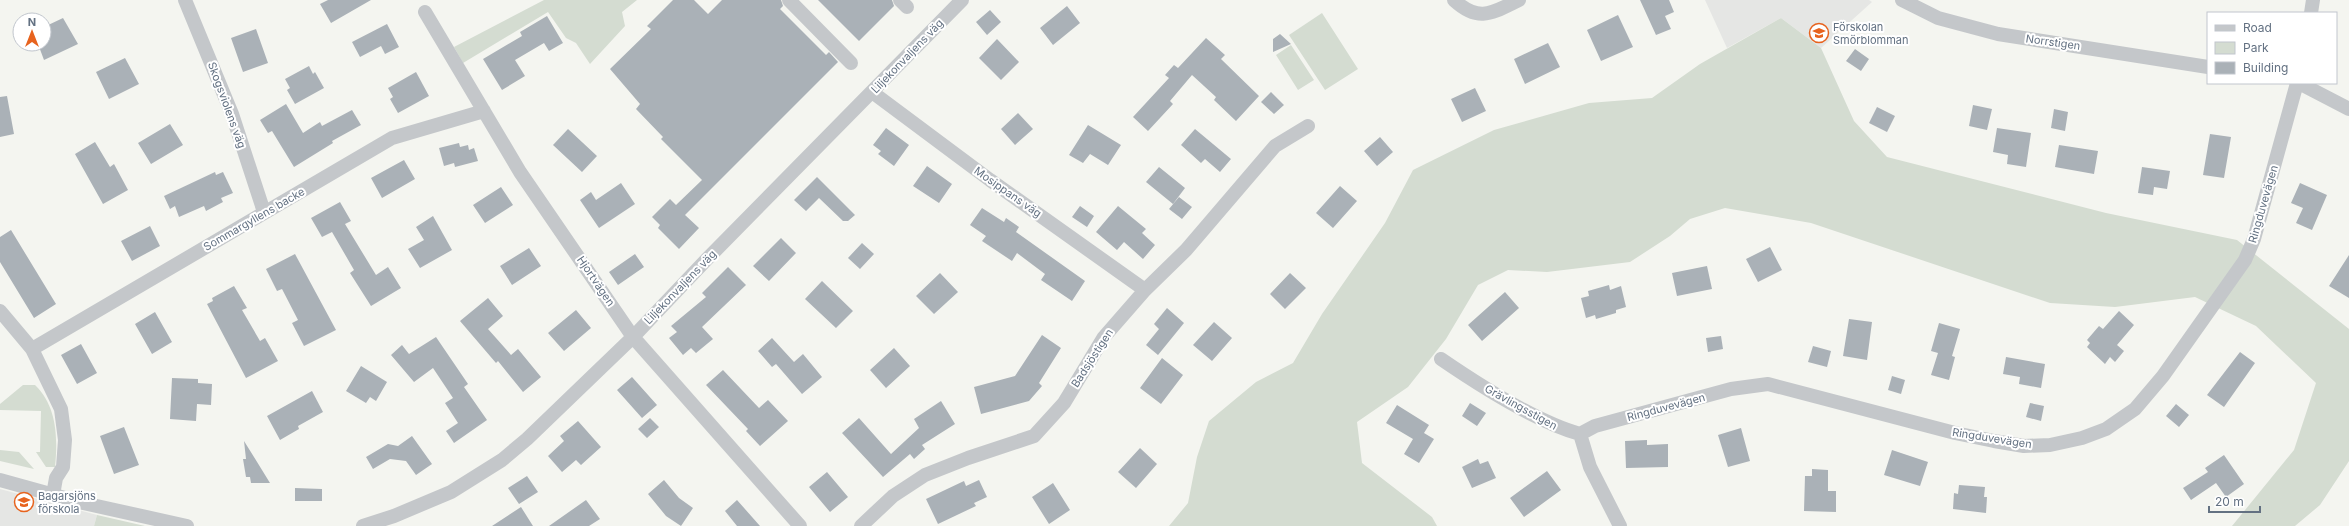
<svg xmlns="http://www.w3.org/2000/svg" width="2349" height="526" font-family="Inter,sans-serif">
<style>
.built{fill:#e5e6e4}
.green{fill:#d4dcd1}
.building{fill:#aab1b7}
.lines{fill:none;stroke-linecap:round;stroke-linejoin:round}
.street{stroke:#c4c7ca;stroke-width:14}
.labels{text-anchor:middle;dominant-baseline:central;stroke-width:4;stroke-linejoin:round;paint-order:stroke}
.poi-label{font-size:11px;fill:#637182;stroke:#fff;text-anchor:start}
.street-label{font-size:11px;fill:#637182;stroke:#fff}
</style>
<rect width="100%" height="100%" fill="#f4f5f0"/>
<path class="built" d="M1705,0H1869L1872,2L1821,48L1781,18L1727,48Z
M0,489L97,515L94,526H0Z"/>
<path class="green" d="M544,0H637L622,12L625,26L590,64L576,43L566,38L548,12L463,63L454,47Z
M1322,13L1358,69L1325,90L1289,35Z
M1781,18L1821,48L1854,121L1887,157L2106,213L2237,240L2349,329V461L2320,505L2295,526H2232L2294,450L2316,383L2256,326L2195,297L2115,307L2050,303L1811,223L1725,208L1690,219L1670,236L1630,262L1547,272L1508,270L1478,285L1446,339L1408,387L1357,422L1362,463L1432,517L1437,526H1169L1188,503L1197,457L1209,421L1256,382L1293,363L1322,314L1385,223L1413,170L1494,130L1589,103L1652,98L1700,64Z
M1291,45L1314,80L1298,90L1276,55Z
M23,385H35C57,406 58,438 55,467H46L36,452H40L41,411L0,410V404Z
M0,450L19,452L34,469L0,461Z
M97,515L145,526H94Z"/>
<path class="building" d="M328,0H371L331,23L320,4Z
M673,0H694L708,14L722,0H781L783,6L780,9L826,55L829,52L838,62L685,215L699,228L679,249L658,228L660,225L652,217L670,199L676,205L702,180L661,139L663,137L636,109L640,104L610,69L651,29L647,26Z
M818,0H892L894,6L859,41Z
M1640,0H1669L1674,12L1665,16L1671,29L1656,35Z
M1067,6L1080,23L1053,45L1040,28Z
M990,10L1001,22L987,35L976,22Z
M1618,15L1633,47L1601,61L1587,30Z
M547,16L563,43L549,51L544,43L515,60L525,76L502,90L483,59L522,36L520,32Z
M63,18L78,44L44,60L38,44H44V27Z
M387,24L399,47L385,54L381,46L360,57L352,42Z
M256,29L268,63L243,72L231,38Z
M1280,34L1291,44L1273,52V39Z
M1206,38L1225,55L1221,59L1259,96L1236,121L1214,100L1216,97L1192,75L1170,101L1173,104L1148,131L1133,117L1169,78L1165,75L1174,65L1178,68Z
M997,39L1019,62L1001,80L979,58Z
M1548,43L1560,67L1525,84L1514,59Z
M1855,49L1869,59L1861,71L1846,61Z
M125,58L139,84L109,99L96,72Z
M309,66L313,74L315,72L324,88L295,104L287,90L290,88L285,79Z
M416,72L429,96L398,113L390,99L393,97L388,88Z
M1475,88L1486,111L1462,122L1451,99Z
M1271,92L1284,105L1274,114L1261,102Z
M7,96L14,134L0,137V97Z
M286,104L303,133L320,122L322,126L352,110L361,125L332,141L333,143L294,167L272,131L268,133L260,120Z
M1973,105L1992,109L1987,130L1969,126Z
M1877,107L1895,116L1887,132L1869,123Z
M2054,109L2068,112L2065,131L2051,128Z
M1018,113L1033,129L1015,145L1001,129Z
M170,124L183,145L151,164L138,143Z
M1088,125L1121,145L1108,165L1090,154L1083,163L1069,155Z
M886,128L909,145L894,166L878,154L881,151L873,145Z
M1997,128L2031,133L2026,167L2007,164L2008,155L1993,152Z
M568,129L597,156L582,172L553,145Z
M1195,129L1231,159L1220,172L1205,159L1201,163L1181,145Z
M2210,134L2231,137L2224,178L2203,175Z
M1380,137L1393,152L1377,166L1364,151Z
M95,142L110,167L114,164L128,190L103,204L75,154Z
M459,143L460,147L468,145L469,150L474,148L478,161L455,167L454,163L444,166L439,148Z
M2059,145L2098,151L2094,174L2055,167Z
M404,160L415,179L382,198L371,178Z
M927,166L952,184L939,203L913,186Z
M1159,167L1185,188L1173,204L1146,182Z
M2142,167L2170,171L2167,189L2154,187L2153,195L2138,193Z
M215,172L216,175L223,172L233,193L221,198L223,202L206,211L204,206L179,217L175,206L170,209L164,196Z
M817,177L855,215L848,221H843L819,198L806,211L794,200Z
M621,183L635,204L599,228L580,200L591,192L596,200Z
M2300,183L2327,195L2312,230L2296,223L2303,208L2291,203Z
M1340,186L1357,201L1333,228L1316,213Z
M501,187L513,205L485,223L473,205Z
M1179,197L1192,207L1182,219L1169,209Z
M340,202L351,221L345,224L376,275L388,267L401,288L371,306L350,273L354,270L332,232L322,237L311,218Z
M1080,206L1094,216L1087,227L1072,217Z
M1118,206L1146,229L1142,233L1155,245L1143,259L1124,242L1117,250L1096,232Z
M982,208L1004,222L1006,218L1019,227L1016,232L1085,281L1072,301L1041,280L1045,274L1017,253L1012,261L982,241L986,236L970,225Z
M433,216L452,250L420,268L408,249L424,240L416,227Z
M150,226L160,246L132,261L121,241Z
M11,230L56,304L34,318L0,262V237Z
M781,238L796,253L769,281L753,266Z
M862,243L874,254L860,269L848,258Z
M1770,247L1782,270L1758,282L1746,259Z
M529,248L541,266L512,285L500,266Z
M295,254L336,330L304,346L292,323L298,320L282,289L277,291L266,269Z
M635,254L644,267L618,285L609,272Z
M2349,255V298L2329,286Z
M1707,266L1712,289L1677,296L1672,273Z
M728,267L746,285L702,327L713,339L696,353L691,348L683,355L669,338L677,332L671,326L706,297L702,293Z
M940,273L958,292L934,314L916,296Z
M1290,273L1306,288L1285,309L1270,294Z
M822,281L853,311L836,328L805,299Z
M1609,285L1610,290L1621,286L1626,307L1616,310V313L1596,319L1595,315L1586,318L1581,298L1589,296L1588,291Z
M234,286L247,308L242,310L260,341L265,338L278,361L246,378L207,304L213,301L212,298Z
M1505,292L1519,308L1482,341L1468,325Z
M488,298L503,316L488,329L511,355L518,349L541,377L523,392L498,361L496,363L460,321Z
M1167,308L1184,323L1158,355L1146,345L1159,329L1154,324Z
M576,310L591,328L564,351L548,333Z
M2119,311L2134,325L2117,345L2124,351L2115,362L2110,357L2105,364L2087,347L2090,343L2087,340L2099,326L2103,329Z
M155,312L172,342L152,354L135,324Z
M1849,319L1872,322L1867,360L1843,356Z
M1214,322L1232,338L1212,361L1193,345Z
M1939,323L1960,329L1952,356L1955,357L1949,380L1931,375L1938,353L1931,351Z
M1042,335L1061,348L1039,383L1042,386L1029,401L981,414L974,387L1015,376Z
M1721,336L1723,349L1708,352L1706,338Z
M436,337L468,384L464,387L487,420L454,443L446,431L458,423L445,403L453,398L433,368L414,382L391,355L402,345L409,354Z
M772,338L794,362L803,354L822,377L802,394L776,364L772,367L758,351Z
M81,344L97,373L77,384L61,355Z
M1813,346L1831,351L1827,367L1808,362Z
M894,348L910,366L886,388L870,370Z
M2240,352L2255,363L2224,407L2207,395Z
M2006,357L2045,364L2041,388L2019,384L2020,377L2003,374Z
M1162,358L1183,375L1161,404L1140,388Z
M361,366L387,382L376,401L370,397L366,403L346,391Z
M723,370L759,408L768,400L788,421L760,446L746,431L748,429L706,385Z
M1892,376L1905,380L1901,394L1888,390Z
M632,377L657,405L642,418L617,390Z
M172,378L198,379V383L212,384L211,405L197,404L196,421L170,419Z
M312,391L323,412L298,426L299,429L280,440L267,416Z
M941,401L955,424L922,445L925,449L914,459L910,454L883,477L842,433L859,418L891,454L919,428L914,419Z
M1470,403L1486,413L1477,426L1462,416Z
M2030,403L2044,406L2041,421L2026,417Z
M2176,404L2189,415L2179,427L2166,416Z
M1397,405L1429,425L1424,433L1434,439L1419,463L1404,454L1413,439L1386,423Z
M650,418L659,427L647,438L638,429Z
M578,421L601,447L581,465L576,460L562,472L548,456L564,441L560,436Z
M124,427L139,465L114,474L100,436Z
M1741,428L1750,461L1728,467L1718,435Z
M412,436L432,464L416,475L406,461L390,459L373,469L366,457L388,444L398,446Z
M1647,440V445L1668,444V467L1626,468L1625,441Z
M244,441L262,470L270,483H251L250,477H246L243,459H246Z
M1140,448L1157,464L1136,488L1118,472Z
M1892,450L1928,462L1920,486L1884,475Z
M2224,455L2244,484L2226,497L2216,483L2191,500L2183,488L2208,472L2205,468Z
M1478,459L1480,464L1488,461L1496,478L1472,488L1462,467Z
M1812,469L1828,470V491H1836V512L1804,511L1805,476H1812Z
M1547,471L1561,490L1524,517L1510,498Z
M827,472L848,497L830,512L809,487Z
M527,476L538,492L519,504L508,488Z
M664,480L679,498L693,508L681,526L666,516L648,494Z
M979,480L987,497L974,503L976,506L938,524L926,499L964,481L966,486Z
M1053,483L1070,510L1049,524L1032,497Z
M1959,485L1985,487L1984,497H1987L1986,513L1953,509L1954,493L1958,494Z
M295,488L322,489V501H295Z
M586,500L600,519L589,526H549Z
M737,500L760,526H737L725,511Z
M521,507L533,526H492Z"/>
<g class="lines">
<path class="street" d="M185,0L232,114L264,212
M789,0L851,63
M900,0L907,7
M1454,0C1479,23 1492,13 1519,0
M1902,0L1938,18L1998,34L2208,67
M425,12L520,172L633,337L800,526
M2311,13L2313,0
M2299,83L2349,109
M872,92L990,180L1145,290
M0,311L32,349L61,409L65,440L63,467L56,478L53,495
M32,349L392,138L484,111
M1441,359C1479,385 1536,422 1580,434L1590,467L1620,526
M1580,434L1595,426L1731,389L1768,384L1955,433L1994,441L2024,446L2050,445L2082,438L2106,429L2135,409L2163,376L2245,260L2254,239L2297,83
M0,480L83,503L187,526
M363,526L394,516L451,492L502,460L527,439L633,337L707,259L962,0
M861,526L893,496L925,475L968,458L1034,436L1064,403L1104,337L1145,290L1186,250L1275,146L1308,126"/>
</g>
<defs>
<symbol id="school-ring" viewBox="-11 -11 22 22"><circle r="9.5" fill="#fff" stroke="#e7631e" stroke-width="1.5"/><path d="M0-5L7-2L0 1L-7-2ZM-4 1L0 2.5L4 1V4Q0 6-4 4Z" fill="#e7631e"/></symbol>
</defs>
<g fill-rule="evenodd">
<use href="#school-ring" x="1808" y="22" width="22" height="22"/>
<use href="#school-ring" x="13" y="491" width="22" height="22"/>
</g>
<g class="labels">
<g class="poi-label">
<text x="1833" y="27">Förskolan<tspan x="1833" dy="13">Smörblomman</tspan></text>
<text x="38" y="496">Bagarsjöns<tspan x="38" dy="13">förskola</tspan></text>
</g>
<g class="street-label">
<text transform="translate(2053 42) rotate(8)">Norrstigen</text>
<text transform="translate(907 56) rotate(-46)">Liljekonvaljens väg</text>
<text transform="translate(227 105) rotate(70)">Skogsviolens väg</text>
<text transform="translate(1008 192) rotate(35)">Mosippans väg</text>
<text transform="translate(2263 204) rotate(-74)">Ringduvevägen</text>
<text transform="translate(254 219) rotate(-30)">Sommargyllens backe</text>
<text transform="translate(596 281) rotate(56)">Hjortvägen</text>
<text transform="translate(680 287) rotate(-46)">Liljekonvaljens väg</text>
<text transform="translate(1092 358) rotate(-57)">Badsjöstigen</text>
<text transform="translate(1521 407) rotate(29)">Grävlingsstigen</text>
<text transform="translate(1666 407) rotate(-15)">Ringduvevägen</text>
<text transform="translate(1992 438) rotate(9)">Ringduvevägen</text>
</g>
</g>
<rect x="2207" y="12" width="130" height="72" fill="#ffffff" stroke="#c1c6cd"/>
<rect x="2215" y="25" width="20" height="6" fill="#c4c7ca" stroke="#c1c6cd"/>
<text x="2243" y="32" font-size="12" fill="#637182">Road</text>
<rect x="2215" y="42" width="20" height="12" fill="#d4dcd1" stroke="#c1c6cd"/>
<text x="2243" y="52" font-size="12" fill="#637182">Park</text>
<rect x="2215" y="62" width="20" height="12" fill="#aab1b7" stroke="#c1c6cd"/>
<text x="2243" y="72" font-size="12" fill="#637182">Building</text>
<g transform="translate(32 32)"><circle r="19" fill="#ffffff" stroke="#c1c6cd"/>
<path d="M0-3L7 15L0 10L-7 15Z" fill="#e7631e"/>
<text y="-6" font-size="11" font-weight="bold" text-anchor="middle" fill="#637182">N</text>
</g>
<path d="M2209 506v6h51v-6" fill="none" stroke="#637182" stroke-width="2"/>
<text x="2215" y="506" font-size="12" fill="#637182" stroke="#ffffff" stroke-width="3" paint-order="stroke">20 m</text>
</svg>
